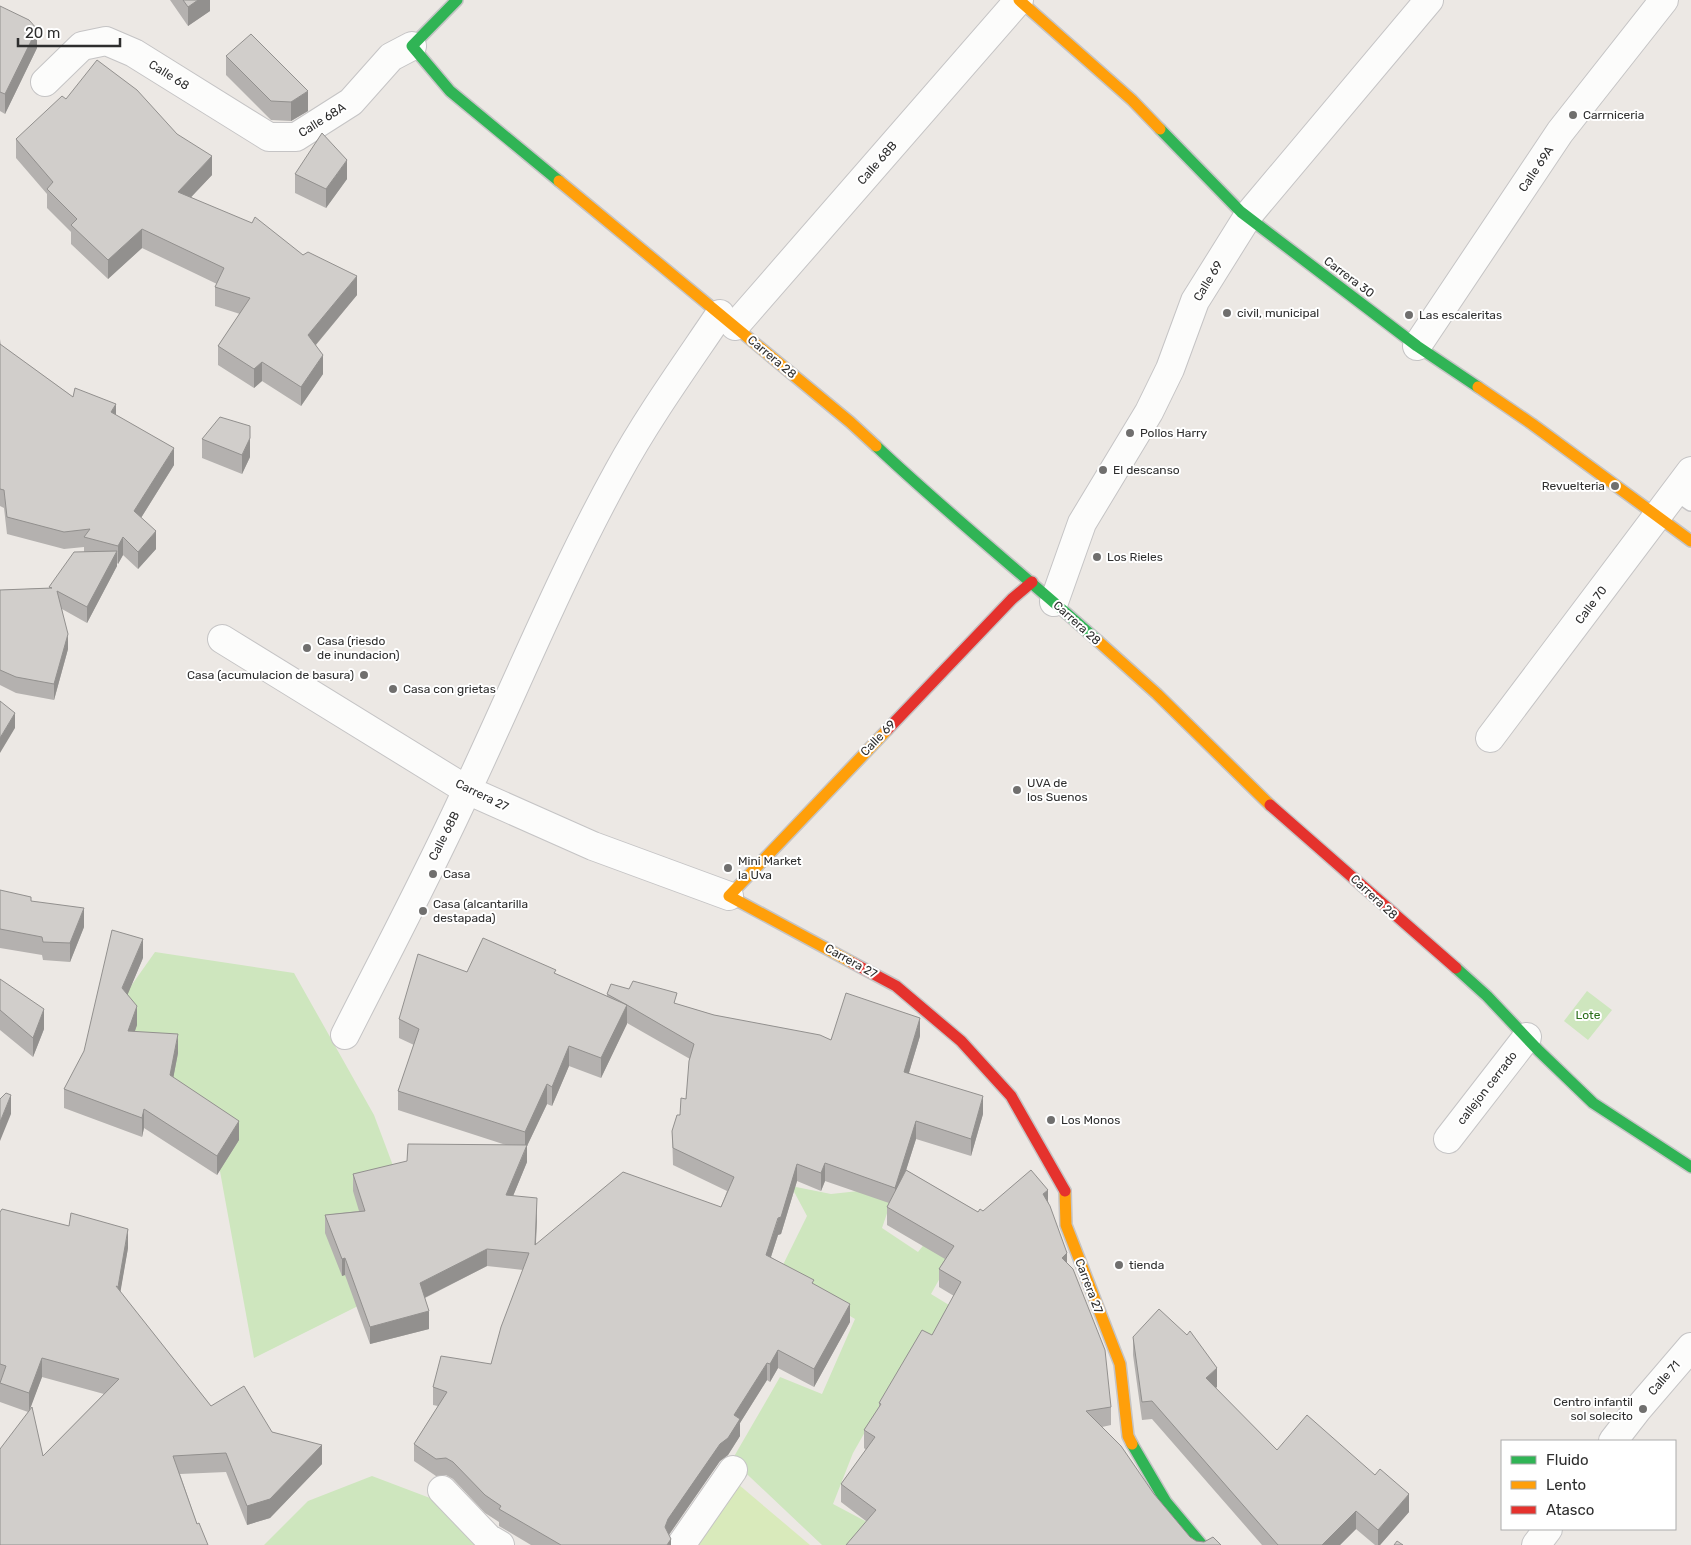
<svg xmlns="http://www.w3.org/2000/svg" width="1691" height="1545" font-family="Rubik,sans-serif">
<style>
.green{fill:#cee6be}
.pitch{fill:#d9eabb}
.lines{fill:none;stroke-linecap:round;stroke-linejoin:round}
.lane-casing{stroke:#c5c4c5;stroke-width:18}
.street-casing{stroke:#c5c4c5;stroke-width:30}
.fast-casing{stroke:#c5c4c5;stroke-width:14}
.slow-casing{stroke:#c5c4c5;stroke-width:14}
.jam-casing{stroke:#c5c4c5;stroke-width:14}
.lane{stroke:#fcfcfb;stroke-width:15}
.street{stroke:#fcfcfb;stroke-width:28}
.fast{stroke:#30b455;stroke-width:11}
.slow{stroke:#ff9f0a;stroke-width:11}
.jam{stroke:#e5322d;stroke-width:11}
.wall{fill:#b4b1af;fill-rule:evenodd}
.shaded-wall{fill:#92908e}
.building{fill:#d1cecb;stroke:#92908e}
.poi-dot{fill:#706f6e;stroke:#fff;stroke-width:2}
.labels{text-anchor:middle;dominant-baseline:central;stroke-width:4;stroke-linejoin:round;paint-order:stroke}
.street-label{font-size:12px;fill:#2e2e2e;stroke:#fff}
.poi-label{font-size:12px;fill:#2e2e2e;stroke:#fff;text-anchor:start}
.park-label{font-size:12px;fill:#2c6e1b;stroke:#fff}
</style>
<rect width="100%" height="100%" fill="#ece8e4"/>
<path class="green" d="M155,952L294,973L374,1115L401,1187L362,1304L254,1358L211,1122L107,1020Z
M1587,991L1612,1010L1588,1040L1564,1021Z
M791,1186L831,1194L896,1187L882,1228L918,1252L946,1217L963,1237L931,1294L949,1305L985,1342L917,1341L853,1453L833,1504L867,1522L851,1545H822L732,1460L780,1377L822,1394L855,1319L779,1273L807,1216Z
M372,1476L430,1498L476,1545H264L308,1501Z"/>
<path class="pitch" d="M732,1479L810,1545H692Z"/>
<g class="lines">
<defs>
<path id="lane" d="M1675,492L1691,503"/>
<path id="street" d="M45,82L82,46L106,41L134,53L269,137H296L351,102L391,57L412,46
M735,326L1019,0
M1417,346L1560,132L1664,0
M1054,602L1082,523L1149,412L1170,369L1195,301L1250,213L1429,0
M222,639L467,790L593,846L729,896
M1490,738L1691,471
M345,1035C386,954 429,873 467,790C517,684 561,575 618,472C648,417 685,366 720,314
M1448,1139L1527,1037
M1613,1441L1637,1410L1691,1347
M442,1490L488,1538L500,1545
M681,1545L733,1470
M1536,1545L1548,1529"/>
<path id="fast" d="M457,0L412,46L450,91L559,181
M1160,129L1241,212L1417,346L1478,387
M876,446C948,514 1025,576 1098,641
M1456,968L1487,996L1539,1051L1593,1103L1691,1167
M1132,1444L1166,1502L1202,1545"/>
<path id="slow" d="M1019,0L1132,100L1160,129
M559,181L850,422L876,446
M1478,387L1532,424L1691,541
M1098,641L1157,694L1270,805
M853,963L729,896L887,730
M1065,1191L1066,1225L1120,1364L1128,1436L1132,1444"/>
<path id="jam" d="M887,730L1012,599L1032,582
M1270,805L1456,968
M853,963L896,986L961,1041L1011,1096L1065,1191"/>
</defs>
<use href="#lane" class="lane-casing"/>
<use href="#street" class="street-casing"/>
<use href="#fast" class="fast-casing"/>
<use href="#slow" class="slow-casing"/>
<use href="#jam" class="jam-casing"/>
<use href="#lane" class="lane"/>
<use href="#street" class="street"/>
<use href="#fast" class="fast"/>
<use href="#slow" class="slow"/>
<use href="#jam" class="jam"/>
</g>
<path class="wall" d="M170,0H210V11L188,26Z
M0,6L37,48L5,114L0,111Z
M226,56L308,111L291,121L271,120L226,75Z
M66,99L212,175L191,197L303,255L357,295L316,345L323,374L301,406L262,381L254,388L218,365V346L240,314L215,306V287L217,284L142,248L108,279L71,244V232L47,208V194L16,158V139Z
M295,174L347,179L326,208L295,193Z
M0,339L1,345L73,397L116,415L174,465L141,518L156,549L138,569L123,555L118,564L117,563V566L87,623L62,609L68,649L54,700L16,693L0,685V590L49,588V587L84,552V547L64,549L7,534L4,508L0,506Z
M202,439L250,457L242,474L202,458Z
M0,890L31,901L84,927L70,962L43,960L42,955L0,948Z
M143,958L127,995L137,1025L135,1031L178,1053L173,1078L239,1140L217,1175L144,1128L142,1137L64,1108V1089Z
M467,972L556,974L607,996V994L677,1004L714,1015L831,1040L920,1036L909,1073L983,1114L971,1156L916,1139L906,1170L978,1212L1048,1201L1111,1407V1425L1102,1427L1154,1494L1190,1537L1196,1541L1221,1545L866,1521L841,1502V1484L866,1450L864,1448V1430L879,1407V1403L932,1335L954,1296L939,1287V1269L945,1259L887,1225V1207L889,1203L825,1181L821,1191L797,1181L781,1234L778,1235L771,1257L814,1284L850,1322L814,1387L778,1368L770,1382L767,1380L740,1423V1436L728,1455L720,1461L669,1535L671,1545H531L499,1526V1522L485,1513L453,1479L446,1475L436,1476L414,1461V1444L438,1406L433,1405V1387L491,1364L523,1270L487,1266L425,1298L429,1329L370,1344L345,1275L342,1276L325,1233V1215L359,1211L353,1191V1174L506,1145L398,1110V1091L414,1045L399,1038V1019ZM627,1023L690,1059L686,1099L680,1115L672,1131L673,1165L727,1191L721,1207L536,1244L537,1215L513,1196L527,1162V1146L547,1104L552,1106L569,1066L601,1078Z
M0,979L44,1029L33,1057L0,1030Z
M0,1212L128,1248L120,1292L211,1406L272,1432L322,1464L270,1518L247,1525L226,1472L180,1474L197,1524L208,1545H0L28,1412L0,1402ZM42,1377L104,1394L43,1456L29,1410Z
M1133,1337L1217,1387L1215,1388L1277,1450L1409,1512L1380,1545H1375L1356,1529L1340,1545H1262L1152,1419L1142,1420L1133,1355Z"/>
<path class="shaded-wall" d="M198,0H210V11L188,26V7Z
M37,29V48L5,114V94Z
M308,91V111L291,121V102Z
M212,156V175L178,211V192Z
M347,160V179L326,208V189Z
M142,229V248L108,279V260Z
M357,276V295L308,354V335Z
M323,355V374L301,406V387Z
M262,362V381L254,388V369Z
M116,404V422L111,412Z
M250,438V457L242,474V455Z
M174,448V465L134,529V511Z
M156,531V549L138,569V552Z
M123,537V555L118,564V546Z
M117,551V566L87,623V607Z
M68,634V649L54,700V684Z
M15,713V728L0,753V738Z
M84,908V927L70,962V943Z
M143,939V958L122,1008V988Z
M627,1005V1024L601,1078V1058Z
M137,1006V1025L128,1050V1031Z
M44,1009V1029L33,1057V1038Z
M920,1018V1036L904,1089V1072Z
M178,1034V1053L170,1095V1075Z
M569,1046V1066L552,1106V1087Z
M547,1084V1104L527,1146V1162L506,1213V1195L525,1151V1132Z
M11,1095V1114L0,1141V1122Z
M983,1096V1114L971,1156V1139Z
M144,1109V1128L142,1137V1118Z
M239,1121V1140L217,1175V1156Z
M916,1121V1139L895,1205V1188Z
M825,1163V1181L821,1191V1173Z
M797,1164V1181L781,1234L778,1235L766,1272V1255Z
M1048,1190V1208L1043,1194Z
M537,1198V1215L535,1263V1245Z
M128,1229V1248L118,1306V1287Z
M487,1249V1266L420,1300V1283Z
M1067,1253V1271L1062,1258Z
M345,1258V1275L342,1276V1259Z
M850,1304V1322L814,1387V1369Z
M429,1311V1329L370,1344V1327Z
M778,1350V1368L770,1382V1364Z
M42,1358V1377L29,1412V1393Z
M767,1363V1380L740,1423V1436L728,1455L720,1461L668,1536L665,1527L668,1519Z
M1217,1368V1387L1206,1396V1378Z
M322,1445V1464L270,1518L247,1525V1506Z
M1409,1494V1512L1380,1545H1378V1530Z
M1356,1511V1529L1340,1545H1322Z
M671,1539V1545H667Z"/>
<path class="building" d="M183,0H198L188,7Z
M0,6L29,20L37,29L5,94L0,92Z
M251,34L308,91L291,102L271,101L226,56Z
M97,60L137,90L177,134L212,156L178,192L252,223L255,217L303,255L308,252L357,276L308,335L323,355L301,387L262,362L254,369L218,346L250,298L215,287L224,268L142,229L108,260L71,225L77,219L47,189L53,182L16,139L62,96L66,99Z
M322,133L347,160L326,189L295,174Z
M0,344L73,397L75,388L116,404L111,412L174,448L134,511L156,531L138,552L123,537L118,546L84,537L90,529L64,532L7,517L4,490L0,489Z
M220,417L250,426V438L242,455L202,439Z
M117,551L87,607L57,591L68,634L54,684L16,677L0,670V590L52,588L49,587L74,552Z
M0,701L15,713L0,738Z
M0,890L31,897V901L84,908L70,943L43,942L42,937L0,929Z
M112,930L143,939L122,988L137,1006L128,1031L178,1034L170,1075L239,1121L217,1156L144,1109L142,1118L64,1089L84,1051Z
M483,938L556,970L554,973L627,1005L601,1058L569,1046L552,1087L547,1084L525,1132L398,1091L419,1029L399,1019L418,954L467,972Z
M0,979L44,1009L33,1038L0,1010Z
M633,981L677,993L674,1003L714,1015L820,1035L831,1040L846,993L920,1018L904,1072L983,1096L971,1139L916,1121L895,1188L825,1163L821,1173L797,1164L781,1217L778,1218L766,1255L814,1280L812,1283L850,1304L814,1369L778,1350L770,1364L767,1363L734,1415L740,1419L728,1438L720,1444L668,1519L665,1527L671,1539L667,1545H561L499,1509L501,1506L485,1495L453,1462L446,1458L436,1459L414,1444L447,1392L433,1387L441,1356L491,1364L501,1327L529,1253L487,1249L420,1283L429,1311L370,1327L345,1258L342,1259L325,1215L365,1211L353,1174L407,1161L408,1144L527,1145L506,1195L537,1198L535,1245L623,1172L721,1207L734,1177L673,1148L672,1131L677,1115H680L681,1098L686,1099L689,1061L694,1044L627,1005L607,994L611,984L629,989Z
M6,1093L11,1095L0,1122V1099Z
M906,1170L978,1212L980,1209L983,1211L1031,1170L1048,1190L1043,1194L1050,1206L1067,1253L1062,1258L1073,1269L1105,1350L1111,1407L1086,1411L1121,1446L1154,1494L1190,1537L1196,1541L1204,1542L1213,1537L1221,1545H846L876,1510L841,1484L875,1437L864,1430L881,1404L879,1403L922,1330L932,1335L961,1282L939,1269L954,1246L887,1207Z
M2,1209L69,1226L71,1213L128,1229L118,1287L116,1286L211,1406L244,1386L272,1432L322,1445L270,1499L247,1506L226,1453L173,1456L197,1524L199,1523L208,1545H0V1449L32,1407L43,1456L119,1379L42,1358L29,1393L0,1383L6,1366L0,1364V1212Z
M1159,1309L1187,1335L1190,1331L1217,1368L1206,1378L1277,1450L1307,1415L1375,1475L1380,1469L1409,1494L1378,1530L1356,1511L1322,1545H1278L1152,1401L1142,1402L1133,1337Z
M1397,1541L1403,1545H1394Z"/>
<g class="poi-dot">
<circle cx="1573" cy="115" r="5"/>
<circle cx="1227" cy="313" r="5"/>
<circle cx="1409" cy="315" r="5"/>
<circle cx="1130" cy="433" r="5"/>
<circle cx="1103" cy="470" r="5"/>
<circle cx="1615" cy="486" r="5"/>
<circle cx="1097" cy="557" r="5"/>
<circle cx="307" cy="648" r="5"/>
<circle cx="364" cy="675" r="5"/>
<circle cx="393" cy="689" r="5"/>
<circle cx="1017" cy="790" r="5"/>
<circle cx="728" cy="868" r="5"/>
<circle cx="433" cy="874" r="5"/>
<circle cx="423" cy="911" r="5"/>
<circle cx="1051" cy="1120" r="5"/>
<circle cx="1119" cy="1265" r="5"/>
<circle cx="1643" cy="1409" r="5"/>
</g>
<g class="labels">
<g class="street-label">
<text transform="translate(169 75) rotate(32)">Calle 68</text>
<text transform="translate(322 120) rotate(-32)">Calle 68A</text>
<text transform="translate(877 163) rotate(-49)">Calle 68B</text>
<text transform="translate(1536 169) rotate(-56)">Calle 69A</text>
<text transform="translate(1349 277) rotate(37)">Carrera 30</text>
<text transform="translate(1208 281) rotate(-59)">Calle 69</text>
<text transform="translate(772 357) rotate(40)">Carrera 28</text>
<text transform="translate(1591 605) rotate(-53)">Calle 70</text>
<text transform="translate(1077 623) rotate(42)">Carrera 28</text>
<text transform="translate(878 738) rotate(-46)">Calle 69</text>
<text transform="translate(482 795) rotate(26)">Carrera 27</text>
<text transform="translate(444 836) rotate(-63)">Calle 68B</text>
<text transform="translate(1374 897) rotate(43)">Carrera 28</text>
<text transform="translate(851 961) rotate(29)">Carrera 27</text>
<text transform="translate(1487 1088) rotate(-52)">callejon cerrado</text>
<text transform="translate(1089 1286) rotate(69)">Carrera 27</text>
<text transform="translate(1664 1378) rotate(-49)">Calle 71</text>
</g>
<g class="poi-label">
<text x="1583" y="115">Carrniceria</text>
<text x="1237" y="313">civil, municipal</text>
<text x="1419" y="315">Las escaleritas</text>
<text x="1140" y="433">Pollos Harry</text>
<text x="1113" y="470">El descanso</text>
<text x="1605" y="486" text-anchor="end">Revuelteria</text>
<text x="1107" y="557">Los Rieles</text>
<text x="317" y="641">Casa (riesdo<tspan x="317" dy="14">de inundacion)</tspan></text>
<text x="354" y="675" text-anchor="end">Casa (acumulacion de basura)</text>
<text x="403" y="689">Casa con grietas</text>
<text x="1027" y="783">UVA de<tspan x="1027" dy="14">los Suenos</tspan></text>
<text x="738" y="861">Mini Market<tspan x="738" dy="14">la Uva</tspan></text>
<text x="443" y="874">Casa</text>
<text x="433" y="904">Casa (alcantarilla<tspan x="433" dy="14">destapada)</tspan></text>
<text x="1061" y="1120">Los Monos</text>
<text x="1129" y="1265">tienda</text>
<text x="1633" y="1402" text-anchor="end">Centro infantil<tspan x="1633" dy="14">sol solecito</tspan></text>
</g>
<g class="park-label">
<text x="1588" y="1015">Lote</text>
</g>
</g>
<rect x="1501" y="1440" width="175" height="90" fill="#ffffff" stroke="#ababab"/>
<rect x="1511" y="1456" width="25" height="8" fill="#30b455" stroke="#ababab"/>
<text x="1546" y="1465" font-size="15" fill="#2e2e2e">Fluido</text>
<rect x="1511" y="1481" width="25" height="8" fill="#ff9f0a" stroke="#ababab"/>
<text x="1546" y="1490" font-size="15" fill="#2e2e2e">Lento</text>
<rect x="1511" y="1506" width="25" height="8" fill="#e5322d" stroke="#ababab"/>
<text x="1546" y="1515" font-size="15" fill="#2e2e2e">Atasco</text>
<path d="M18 38v8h102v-8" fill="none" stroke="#2e2e2e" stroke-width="2.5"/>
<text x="25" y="38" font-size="15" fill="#2e2e2e" stroke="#ffffff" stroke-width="4" paint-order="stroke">20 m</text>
</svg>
